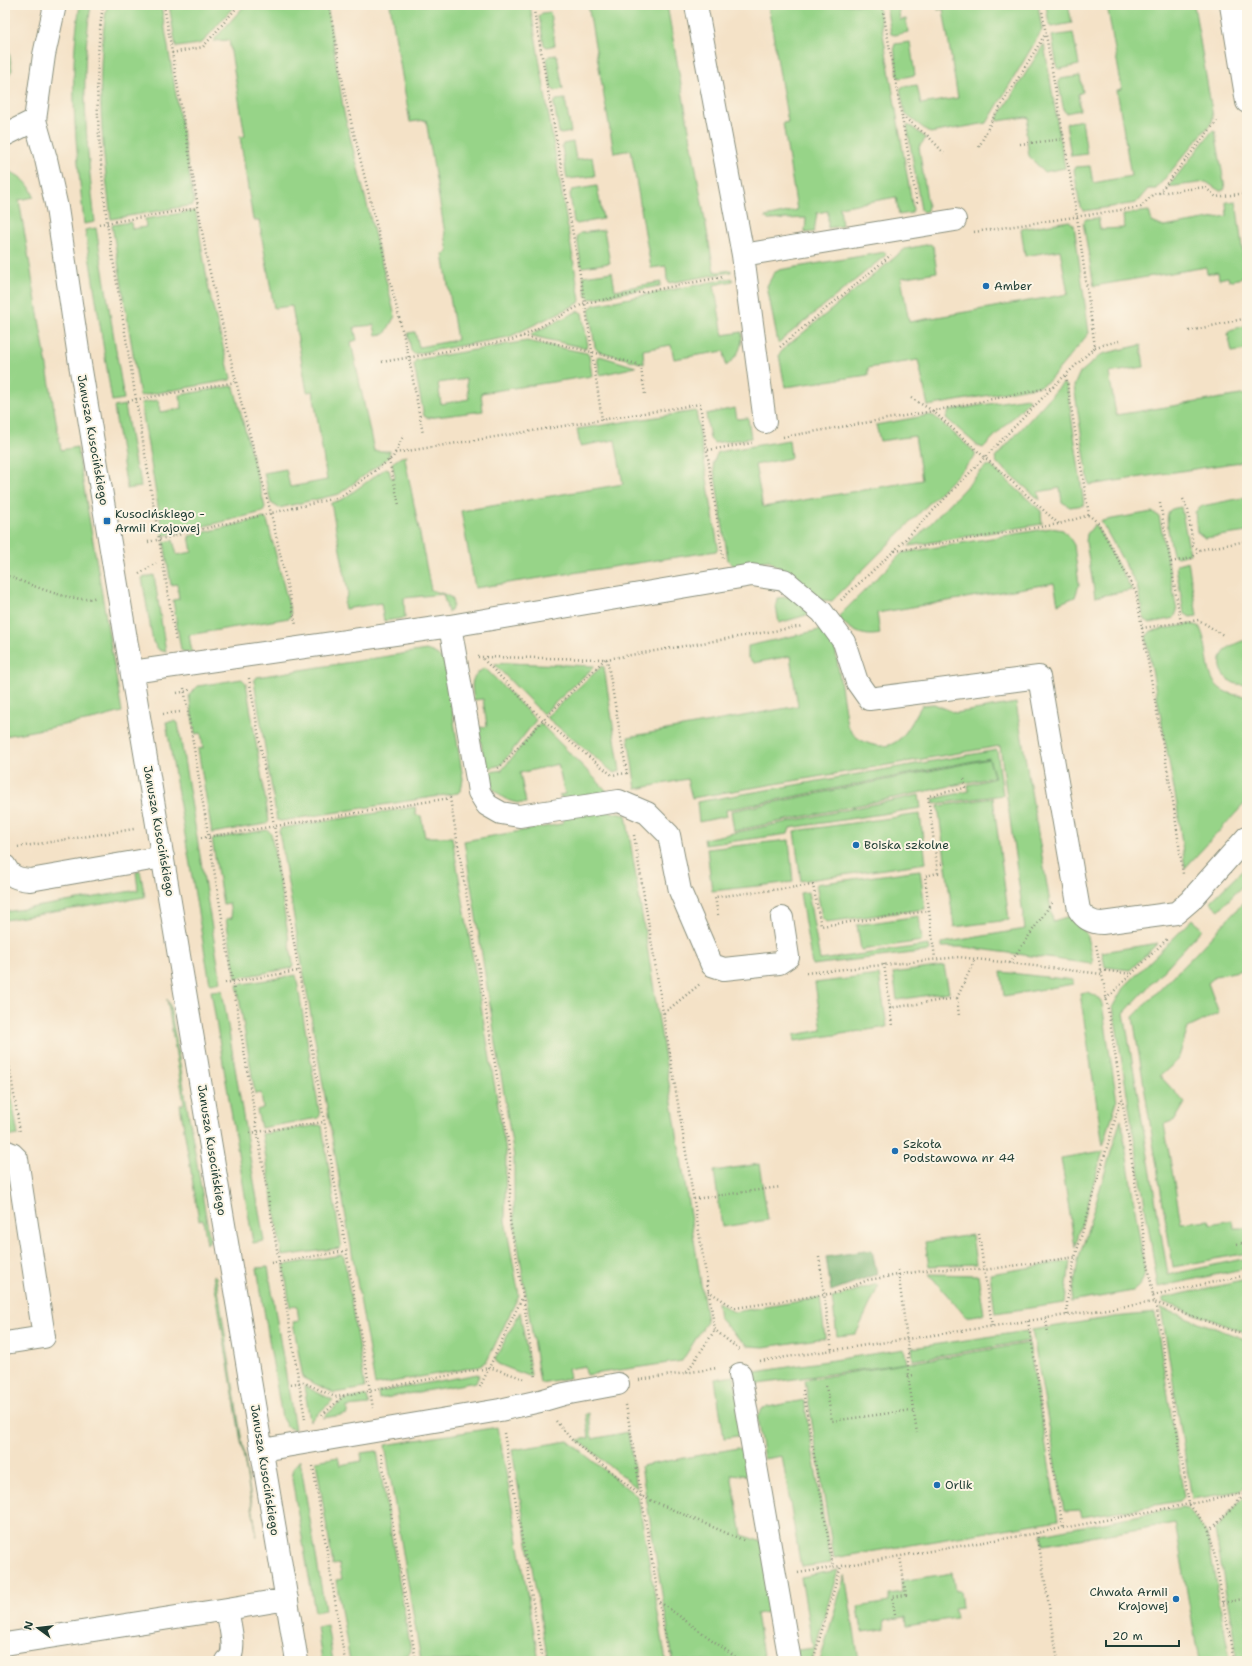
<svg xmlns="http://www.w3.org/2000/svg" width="1252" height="1666" font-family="'Shantell Sans',sans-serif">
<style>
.green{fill:#97d488;stroke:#5b885e;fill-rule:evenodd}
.forest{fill:#79b674;stroke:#4c7a54}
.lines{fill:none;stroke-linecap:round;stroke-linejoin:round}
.minor-casing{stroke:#8a907e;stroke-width:24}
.path{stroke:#8a907e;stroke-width:2.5;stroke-dasharray:1 3;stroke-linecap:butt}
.minor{stroke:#fff;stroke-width:22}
.poi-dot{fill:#1f6fb2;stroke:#fcf5e5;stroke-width:1.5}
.labels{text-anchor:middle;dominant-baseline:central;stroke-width:4;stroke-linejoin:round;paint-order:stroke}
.poi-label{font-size:12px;fill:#1f3d34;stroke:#fcf5e5;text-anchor:start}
.street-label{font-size:12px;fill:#1f3d34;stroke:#fcf5e5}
</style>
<rect width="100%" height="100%" fill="#fcf5e5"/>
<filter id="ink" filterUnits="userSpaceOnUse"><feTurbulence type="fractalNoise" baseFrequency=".025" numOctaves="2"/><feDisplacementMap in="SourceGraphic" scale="8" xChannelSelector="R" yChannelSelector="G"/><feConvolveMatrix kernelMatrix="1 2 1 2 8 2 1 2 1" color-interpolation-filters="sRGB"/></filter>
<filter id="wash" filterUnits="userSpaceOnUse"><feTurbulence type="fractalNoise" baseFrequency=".012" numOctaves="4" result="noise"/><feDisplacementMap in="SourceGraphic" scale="16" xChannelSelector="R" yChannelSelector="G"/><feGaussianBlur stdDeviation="0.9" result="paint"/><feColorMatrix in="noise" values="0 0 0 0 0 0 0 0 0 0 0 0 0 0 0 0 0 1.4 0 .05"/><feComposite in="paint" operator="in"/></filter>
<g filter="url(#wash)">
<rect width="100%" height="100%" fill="#f4e2c7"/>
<path class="green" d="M80,5H91C79,78 87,149 95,222L84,224C77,150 67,79 80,5Z
M107,5H161L194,202L193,205L111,219C102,147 95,78 107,5Z
M169,5H235L203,42L198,44L178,47H176Z
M245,5H327L344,113L395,316L385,334L376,335L374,325L354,327L357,340L351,342L374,451H390L388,458L339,494L279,508L271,503L264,473L286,469L290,487L327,480L313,391L307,392L292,306L274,308L259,220H253L240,137L245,136L229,40L213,41Z
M390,5H530L580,300L579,303L509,337L414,354L411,351L408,333L415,332L419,347L457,340L443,254L448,252L426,120L410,122Z
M588,5H667L714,271L718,272L731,270V272L669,283L667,279L666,266L651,268L631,150L614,153Z
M768,5H878L913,210L911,213L899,215L896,197L840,207L842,226L828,228V211L817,213L814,232L805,233L806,218L768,220L765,217L797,210L783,123L788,122Z
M886,5H898L900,20L906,19L908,32L895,35L891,34Z
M937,5H1038L1042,30L987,123L930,133L905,114L900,89L902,87L917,85L921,104L958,98L943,9L938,10Z
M1046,5H1068L1072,23L1051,27L1049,25Z
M1107,5H1194L1213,117L1212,122L1156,189H1148L1136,203L1084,211L1080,207L1074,169L1075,167L1090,166L1093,183L1131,176L1117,90L1122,89Z
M550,12L555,45L547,47L544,45L539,16L542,13Z
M1073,33L1079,65L1060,69L1057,68L1052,36Z
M7,39L12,70L5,81V40Z
M910,42L915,75L901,78L898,77L894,47L895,44Z
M1044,44L1065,168L1044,172L1029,156L1026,133L1029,118L1026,117L998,121L997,119Z
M557,55L563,89L555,91L551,88L547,59L549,56Z
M1080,76L1083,92L1078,94L1080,110L1066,113L1064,111L1058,81L1060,79Z
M565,99L571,132L561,134L559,133L554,104L556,100Z
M1082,120L1087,154L1071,156L1066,124L1067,123Z
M907,125L912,127L926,138L919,147L928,206L927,211L923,212L921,210Z
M1213,130L1215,131L1225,188L1224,190L1220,191L1206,182L1168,187Z
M573,142L576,160L592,157L595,176L567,179L562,147L563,144Z
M5,170C19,174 30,183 34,197L19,200L61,450L77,447L122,712L96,719L5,736Z
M597,186L603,219L577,224L574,222L570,194L572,190Z
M1236,201L1246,277L1229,281L1228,277L1219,279L1218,272L1207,274L1206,267L1094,286L1083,222L1086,219L1098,218L1100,229L1124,228L1123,214L1149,211L1152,222L1164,227L1227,216L1226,202Z
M194,211L196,213L209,291L231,378L230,380L140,396L112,225L131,222L132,229L146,227L145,219Z
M1069,221L1074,225L1089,333L1049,381L1040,386L928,406L918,360L868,368V375L785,387L779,355L781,351L905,249L930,244L933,246L937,272L901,278L909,322L1068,294L1060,250L1025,256L1021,229Z
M96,228L124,399L112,401L85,230Z
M604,230L610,263L583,267L581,265L577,236L580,233Z
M885,252L886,255L778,343L767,286L774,273L779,270Z
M612,272L615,290L661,282L660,286L590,299L586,295L583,276Z
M732,278L733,281L714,285L723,335L742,332C743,346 738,357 726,366L724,351L674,359L671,345L643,350L644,364L598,351L595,347L589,309L594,305Z
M578,311L582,313L588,346L585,348L532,336L531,334Z
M1247,325V350L1232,352L1228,334L1230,330Z
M527,341L587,353L589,356L592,376L481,393L483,411L428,418L424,416L414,365L416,360ZM466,379L469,399L441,404L438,383Z
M1141,345L1144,367L1109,373L1116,415L1247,394V461L1089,485L1074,386L1079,374L1102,354Z
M600,356L636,367L600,375L597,357Z
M1063,383L1067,386L1084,505L1070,507L1062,502L1060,488L1038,492L1040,500L997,463L995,458Z
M232,386L234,387L265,507L263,512L163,536L141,403L158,400L160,412L182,409L180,395Z
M1027,398L1030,400L983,448L978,446L946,418L950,410Z
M125,405L136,470L139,472L141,487L127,489L114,407Z
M735,408L737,419L748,418L751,438L714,443L710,439L706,414Z
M696,411L718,547L716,551L475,588L461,511L623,484L615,440L580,446L577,429Z
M929,415L934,416L975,452V457L832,601L822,600L769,560L734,566L728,560L713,463L718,452L789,440L791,458L755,465L763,507L922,480L915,436L880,441L876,425Z
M407,456L405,459L431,590L444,594L452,598L453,605L451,611L448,612L443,594L404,598L405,618L384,621L381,603L345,609L344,604L348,592L331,503L343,499L386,468L389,469L391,478L395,477L392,463L401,457Z
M986,466H991L1041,511L1042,524L909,546Z
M1247,497V532L1205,538L1197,532L1195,512L1202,506Z
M1181,507L1190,554L1177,557L1173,554C1171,545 1164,518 1169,511C1172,508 1177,508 1181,507Z
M1152,512L1159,516L1177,611L1174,618L1150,623L1144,620L1137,586L1101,521Z
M264,518L267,520L291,614L289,618L189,635L192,652L186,653L181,650L173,600L179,599L177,584L171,585L164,542L173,540L177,555L192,552L189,536Z
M1095,524L1132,590L1095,597L1086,542L1087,534Z
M1051,528L1063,530L1069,537L1074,545L1079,585L1075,597L1058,604L1054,583L877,613L880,634C862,638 850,630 838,617L902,553Z
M1188,561L1197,616L1190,617L1184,613L1176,567L1177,564Z
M154,575L166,652L159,650L153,642L142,578Z
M795,596L810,614L779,623L776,606L777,598Z
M1191,624L1199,626C1215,657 1196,694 1247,696V801L1185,868L1177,805L1146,637L1151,631Z
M824,629L834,640L847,725C852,735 859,740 870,744C900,754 909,726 922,705L934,704L956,713L1016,703L1053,921L1070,916L1086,933L1093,961L1092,964L964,947H942V943L1025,929L1000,746L692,798L687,779L636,789L628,737L798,706L790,656L754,663L748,658V646Z
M1242,641H1247V685C1243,684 1238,685 1234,683C1223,678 1217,665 1223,654C1227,647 1235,644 1242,641Z
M426,650C436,653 440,655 445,664L463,779L461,790L458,793L281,821L277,820L254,681L257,677Z
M508,663L595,666L543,714L494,664Z
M602,666L604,667L620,771L614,773L546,717Z
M485,668L536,720L501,765L485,769L479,728L487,726L483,699L474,700C471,684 470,676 485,668Z
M242,679L246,683L269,821L266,824L212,833L198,749L203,748L201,733L195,734L189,695L198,686Z
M175,721L178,723L221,982L210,984L166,722Z
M540,723L609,793L566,801L559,795L565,794L558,764L520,773L526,803C507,805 490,791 485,773L502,770Z
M997,750L1003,795L996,796L934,804L933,799L969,791L968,785L995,778L989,758L726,810L727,816L699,822L697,802Z
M989,759L994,777L734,831L731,811Z
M919,795L921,808L790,828L788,834L705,845L704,839Z
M993,798L1009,920L954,927L938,806Z
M415,807L416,815L421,816L425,837H452L506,1152L505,1220L519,1295L487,1361L476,1367L375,1385L279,831L281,828Z
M604,811L626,815L707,1321L682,1361L586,1375L585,1366L568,1369L570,1378L540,1383L514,1220V1157L464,841L561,824L568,815Z
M920,814L926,863L801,881L794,831Z
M267,830L271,833L293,964L292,968L236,978L226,919L232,918L229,903L223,904L212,839Z
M789,840L793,882L712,891L707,849Z
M1247,866V881L1219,910L1210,902Z
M920,870L925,909L826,922L822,918L816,884Z
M140,871L145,897L5,920V912L138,890L136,872Z
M808,892L820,960L929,945L930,951L812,965L800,893Z
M1247,899V969L1216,976L1208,983L1219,1013L1188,1028L1178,1060L1160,1076L1185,1103L1175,1120L1164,1124L1181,1223L1209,1220L1211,1224L1232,1220L1235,1228H1247V1253L1173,1267L1133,1017L1197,952Z
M919,916L922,941L861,950L857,925Z
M1193,919L1202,929L1124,1013L1168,1275L1247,1258V1268L1158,1287L1113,1006L1123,988Z
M1158,943L1130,970L1105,967L1102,952Z
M944,966L949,992L897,1000L893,973Z
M1001,972L1073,980V984L1004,996Z
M296,975L320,1116L318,1118L261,1128L257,1110L263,1108L261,1093L255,1094L237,985Z
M879,975L887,1027L795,1041L794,1035L822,1030L815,983Z
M222,990L264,1241L253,1243L211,991Z
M1086,992C1094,994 1099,996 1102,1004L1117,1101L1103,1146L1080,993Z
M167,999L170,1006L210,1240L207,1244L203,1219L199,1220L180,1105L184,1104Z
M5,1059L18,1135L5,1137V1126H9L5,1106Z
M1121,1119L1145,1273C1143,1281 1140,1286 1133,1291L1071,1302L1078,1261Z
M319,1125L322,1126L341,1244L340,1248L282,1256L262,1134Z
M1103,1151L1075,1247L1061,1158Z
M759,1164L768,1220L722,1227L714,1171Z
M972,1235L976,1264L929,1266L925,1242Z
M341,1255L344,1257L365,1388L334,1393L303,1378L293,1322L299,1321L297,1306L290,1307L284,1265Z
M1070,1261L1065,1303L995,1313L990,1274Z
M268,1267L295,1430L287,1427L282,1418L257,1268Z
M929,1274L978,1275L984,1314L966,1317Z
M213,1275L216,1277L257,1537Z
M1247,1280V1333L1163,1302V1298Z
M874,1285H879L856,1334L837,1336L832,1298Z
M820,1298L825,1338L764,1347L749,1346L735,1335L719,1318L717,1302L734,1312Z
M1161,1308L1247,1340V1484L1240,1491L1192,1499Z
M520,1312L531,1375L528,1376L498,1364L495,1359Z
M1155,1313L1184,1497L1180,1501L1082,1517L1080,1510L1064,1511L1032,1330L1114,1317Z
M1027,1331L1029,1341L913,1360L912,1348Z
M1029,1343L1058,1520L834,1558L805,1380Z
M904,1349L907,1363L752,1385L750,1373Z
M478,1374L479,1376L476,1382L379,1399L378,1392Z
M734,1376L744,1435L724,1438L715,1379Z
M304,1386L333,1400L310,1421Z
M364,1396L367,1397L369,1405L347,1407V1414L323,1418L343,1400Z
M804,1400L831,1563L801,1567L782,1456L764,1459L757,1417L763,1408Z
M589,1413L592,1439L628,1432L637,1488L578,1440L589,1438L586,1414Z
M498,1427L539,1661H421L385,1445Z
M568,1441L638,1497L666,1661H548L512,1450Z
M738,1448L746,1452L750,1476L731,1474L742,1535L762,1542L774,1611L756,1614L764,1661H673L641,1466Z
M377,1451L411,1651L408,1655L371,1661H350L336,1580L342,1579L339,1564L333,1565L316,1461L338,1457L340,1465L362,1461L361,1453Z
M300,1460L325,1610L315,1612L292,1479L294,1467Z
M1247,1496V1661H1238L1215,1530L1244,1497Z
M1182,1507L1187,1508L1207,1534L1230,1661H1199L1175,1523L1043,1545L1042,1534Z
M838,1570L811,1661H798L797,1650L813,1648L801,1577Z
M952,1573L955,1591H960L962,1607L954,1608L956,1618L907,1626L906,1617L884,1620L885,1629L862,1632L858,1607L889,1602V1594L902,1592L901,1581Z
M845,1575L859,1661H820Z
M327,1625L333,1661H322L317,1627Z"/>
<path class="forest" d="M872,1250L877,1274L831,1291L826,1257Z"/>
</g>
<g filter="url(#ink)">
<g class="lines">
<defs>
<path id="minor" d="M55,5L44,55L35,120L46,159L57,208L80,364L297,1661
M696,5L743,255L765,422
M1231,5L1247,102
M5,135L35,120
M743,255L955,220
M450,626L477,779L479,792L487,805L501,813L519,816L619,801L647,813L669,835L680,891L712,965L724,969L779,963L788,957L782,918
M132,672L450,626L752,575L784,580L822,612L844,642L857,682L869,699L1039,677L1079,910C1084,918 1092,923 1102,923L1176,913L1190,901L1247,837
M5,866C10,877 18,879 30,880L163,857
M5,1151L12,1154L17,1159L44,1337L5,1343
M740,1374L790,1661
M262,1450L500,1410L540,1401L564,1394L618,1384
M227,1609C229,1622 238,1653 227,1661
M5,1644L227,1609L287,1599"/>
</defs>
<use href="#minor" class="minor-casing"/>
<path class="path" d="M103,5C92,80 99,148 107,223L176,642
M164,5L207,260L242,406L271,513L296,625
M329,5L347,105L409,358L423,434
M533,5L585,303L602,420
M882,5L917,203
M172,53L203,47L239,5
M902,116L928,136L944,153
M1020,144L1064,139
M979,147L991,122L1046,33
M1159,193L1217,121
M99,224L198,208
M974,232L1141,207L1153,194L1159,193L1205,187L1216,197L1247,193
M1189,331L1247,318
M523,336L592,352L637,364L641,369L645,394
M780,347L891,255
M1095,347L1119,341
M382,362L512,340L523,336L585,303L722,277
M1066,376L1089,515L1098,523L1136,592L1142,628L1199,620L1223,635
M911,398L933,411L1053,387L1095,347L1077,217L1041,5
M128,401L236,382
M783,437L933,411L1059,524
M708,450L752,443
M395,453L700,404L723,558
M389,460L399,505
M1183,499L1188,510L1193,546L1199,550L1247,541
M1160,503L1181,623
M148,542L340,497L393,457L404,435
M895,551L1059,524L1089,515
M1171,562L1192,558L1199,550
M139,574L156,563
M5,575C25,582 77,606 96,597
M841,600L894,551L1053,387
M1142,628L1173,801L1183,874
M478,657L607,659L803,626
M483,659L543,720L612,775L627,773L607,659
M249,678L373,1408
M184,688L305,1419
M177,693L188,691L191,688
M163,714L180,712
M498,768L500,767L543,720L605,659
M634,835L715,1330L741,1351
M201,838L450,798L510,1153V1220L523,1296L479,1389
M18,847L134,829
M937,865L945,863
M929,911L935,958
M718,915L715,897L813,885L821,926L929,911L925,876L938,873L928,796L965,788L964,776
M1096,945L1105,990L1154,1302L1157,1309L1189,1504L1210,1531L1234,1661
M1010,963L1053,901
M884,964L890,1008L957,998L975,959
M1101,970L1131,974
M806,973L959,957L1102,974
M225,983L298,971
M957,998L959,1016
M1106,999L1168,938
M890,1008L892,1026
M664,1013L700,984
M5,1039L20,1132
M250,1133L324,1122
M694,1199L780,1187
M979,1234L992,1326
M1237,1244L1247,1242
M819,1257L832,1351
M271,1263L346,1251
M898,1270L908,1349V1376L917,1433
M708,1291L735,1308L836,1293L868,1280L934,1269L984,1270L1075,1257
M1153,1295L1247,1275
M523,1296L535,1378
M1067,1315V1302L1074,1261L1121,1099
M1046,1318L1048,1334
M1028,1321L1063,1528
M760,1361L1154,1302L1247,1336
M687,1372L715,1330
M908,1376L914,1375
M639,1380L717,1368
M291,1384L303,1382L335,1397L488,1368H492L525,1379
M826,1386L832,1421L905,1411L913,1412
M803,1390L833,1567
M626,1405L669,1661
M322,1415L344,1396
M556,1421L572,1440L641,1496L745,1541
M504,1433L543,1661
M381,1454L416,1661
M313,1466L345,1661
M1210,1531L1246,1493
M1037,1533L1058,1661
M798,1573L841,1566
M660,1602L741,1661
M1223,1603L1247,1598
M895,1615L892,1597L906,1595L900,1556
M814,1657L841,1566L1037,1533L1247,1493
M398,1661L416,1658"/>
<use href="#minor" class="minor"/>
</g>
</g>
<g class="poi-dot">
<circle cx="986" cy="286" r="4"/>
<rect x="103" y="517" width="8" height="8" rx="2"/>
<circle cx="856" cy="845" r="4"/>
<circle cx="895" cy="1151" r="4"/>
<circle cx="937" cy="1485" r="4"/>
<circle cx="1176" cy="1599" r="4"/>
</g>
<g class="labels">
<g class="poi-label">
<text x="994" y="286">Amber</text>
<text x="115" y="514">Kusocińskiego -<tspan x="115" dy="14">Armii Krajowej</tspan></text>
<text x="864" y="845">Boiska szkolne</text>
<text x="903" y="1144">Szkoła<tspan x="903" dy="14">Podstawowa nr 44</tspan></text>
<text x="945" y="1485">Orlik</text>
<text x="1168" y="1592" text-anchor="end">Chwała Armii<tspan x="1168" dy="14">Krajowej</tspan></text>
</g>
<g class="street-label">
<text transform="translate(93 440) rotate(80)">Janusza Kusocińskiego</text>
<text transform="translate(159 831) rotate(80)">Janusza Kusocińskiego</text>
<text transform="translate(212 1150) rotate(81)">Janusza Kusocińskiego</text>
<text transform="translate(265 1470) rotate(81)">Janusza Kusocińskiego</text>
</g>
</g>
<rect width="1252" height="1666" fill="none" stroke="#fcf5e5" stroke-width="20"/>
<g transform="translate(38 1628) rotate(285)" stroke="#fcf5e5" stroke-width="3" paint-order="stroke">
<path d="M0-3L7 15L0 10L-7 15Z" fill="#1f3d34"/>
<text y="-6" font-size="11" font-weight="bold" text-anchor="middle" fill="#1f3d34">N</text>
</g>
<path d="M1106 1640v6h73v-6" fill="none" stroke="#1f3d34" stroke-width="2"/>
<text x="1112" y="1640" font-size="12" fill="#1f3d34" stroke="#fcf5e5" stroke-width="3" paint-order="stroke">20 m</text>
</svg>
